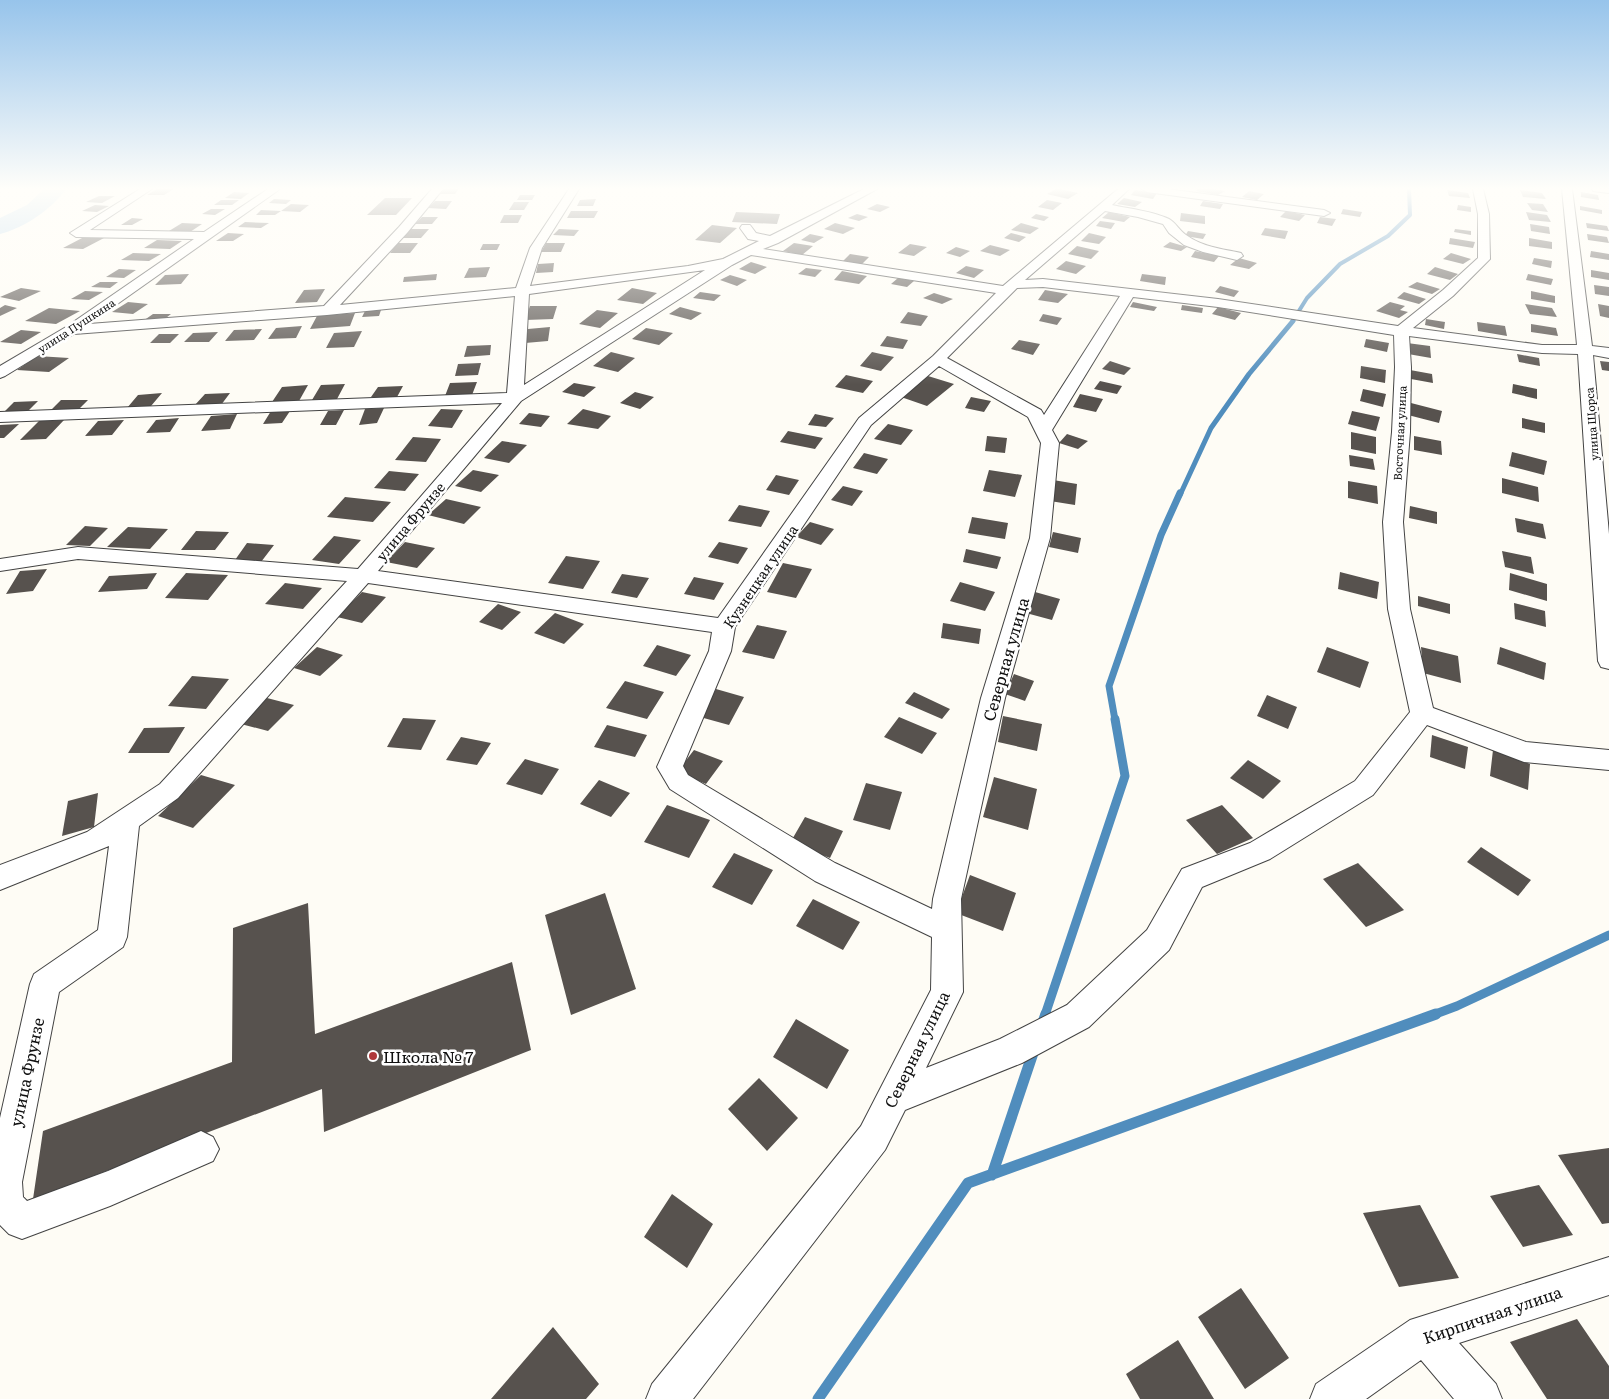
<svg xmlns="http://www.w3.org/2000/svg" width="1609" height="1399" font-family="Literata,serif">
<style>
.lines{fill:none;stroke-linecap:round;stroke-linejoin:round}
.stream-far4{stroke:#508dbd;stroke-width:4}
.stream-far3{stroke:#508dbd;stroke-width:5}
.stream-far2{stroke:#508dbd;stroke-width:7}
.stream-far1{stroke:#508dbd;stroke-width:9}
.stream{stroke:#508dbd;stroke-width:11}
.river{fill:#bfdbef;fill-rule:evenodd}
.building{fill:#57524e}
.minor-casing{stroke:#434343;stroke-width:2}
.minor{fill:#fff;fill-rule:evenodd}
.poi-dot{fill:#af393b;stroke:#fff;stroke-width:2}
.labels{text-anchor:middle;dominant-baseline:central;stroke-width:5;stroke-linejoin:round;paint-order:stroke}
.far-street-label{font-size:11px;fill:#101010;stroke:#fff}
.street-label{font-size:14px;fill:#101010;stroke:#fff}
.near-street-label{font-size:16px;fill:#101010;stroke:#fff}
.near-poi-label{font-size:16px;fill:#101010;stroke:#fff;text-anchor:start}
</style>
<rect width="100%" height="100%" fill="#fefcf5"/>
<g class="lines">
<path class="stream-far4" d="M1292,322L1307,298L1340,264L1388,236L1410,215L1409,189"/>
<path class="stream-far3" d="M1180,495L1211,428L1249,374L1293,321"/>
<path class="stream-far2" d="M1115,720L1109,686L1161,535L1180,493"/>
<path class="stream-far1" d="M1045,1015L1125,776L1115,719
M1433,1015L1457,1006L1609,935"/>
<path class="stream" d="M1042,1025L1046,1014
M992,1175L1034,1050
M818,1399L968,1183L1436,1014"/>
<path class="river" d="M44,189H66C52,209 24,228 0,234V218L27,205Z"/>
</g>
<path class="building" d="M157,189H174L164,195H147Z
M444,189H459L455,194H440Z
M1056,189H1060L1078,193L1068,199L1047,194Z
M1198,189H1214L1225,191L1218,195L1196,191Z
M1135,190L1157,193L1153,199L1131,195Z
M1447,190L1468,193L1470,198L1449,196Z
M1520,190L1542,193L1546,199L1523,197Z
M1249,191L1264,194L1257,200L1242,197Z
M234,192L249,193L241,199L225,198Z
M1581,192L1598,195L1599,200L1581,197Z
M520,195H535L532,200H517Z
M99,196H115L102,203L86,202Z
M385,198H412L396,215H367Z
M1124,198L1142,202L1135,207L1117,204Z
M274,199L291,200L286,204L269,203Z
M596,199L593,206H577L580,200Z
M221,200H239L232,205H214Z
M1047,200L1062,203L1053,210L1038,207Z
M435,201H452L446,209L428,208Z
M1203,201L1223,204L1220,209L1200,206Z
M514,202H529L524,210H509Z
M1527,203L1543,204L1548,212L1532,210Z
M291,204L309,205L300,212L281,211Z
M877,204L890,207L880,212L867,209Z
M95,205L109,206L97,212L82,211Z
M1458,205L1471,207V212L1457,210Z
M1580,206L1602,210V214L1580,210Z
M211,209H225L215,215L202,214Z
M1343,209L1362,212L1360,217L1341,214Z
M261,210L281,211L275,215H256Z
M571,211H598L594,218H567Z
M1286,211L1305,215L1299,221L1280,217Z
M736,212L780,214L777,224L732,222Z
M1109,212L1130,217L1124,222L1102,218Z
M1526,212L1547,215L1551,222L1529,220Z
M1181,213L1205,216V224L1180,221Z
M857,214L868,217L859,221L848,218Z
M1036,214L1049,217L1044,221L1031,218Z
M504,215H522L518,223H500Z
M422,217H438L432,224H415Z
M1320,217L1336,219L1332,226L1317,223Z
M132,218L143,219L132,225H121Z
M1100,221L1115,223L1111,229L1096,226Z
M245,222L269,223L261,228L238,227Z
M182,223L202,224L190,232L169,231Z
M835,223L855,228L843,234L824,229Z
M1021,223L1039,228L1030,234L1011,230Z
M1586,223L1607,226L1609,231L1587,228Z
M1530,224L1549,227L1550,234L1531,231Z
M712,225L737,228L720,243L695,240Z
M1265,228L1288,231L1285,239L1261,235Z
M410,229H429L421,238H402Z
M559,229L579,230L574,236L553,235Z
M1455,229L1471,231V235L1454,232Z
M1188,231L1206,234L1203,239L1185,236Z
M228,233L244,234L233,241H216Z
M1011,233L1026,237L1019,242L1004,238Z
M1089,233L1106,237L1099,244L1081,241Z
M810,234L824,237L814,243L801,240Z
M1587,234L1607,237L1609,243L1588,240Z
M84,237L104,238L83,249L63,248Z
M1450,238L1475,242L1473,248L1449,244Z
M1529,238L1552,242V249L1529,246Z
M157,240L182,241L170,249L144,248Z
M1170,242L1187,247L1181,251L1163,247Z
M398,243H418L410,253H390Z
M546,243H565L561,252H541Z
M794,243L813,246L802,255L783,251Z
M483,244H500L497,250H480Z
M910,244L927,247L914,256L898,253Z
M990,245L1010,250L1000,256L980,251Z
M1077,246L1099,251L1091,259L1068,254Z
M956,247L970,251L960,257L946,253Z
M1195,251L1219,256L1214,262L1191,257Z
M1591,251L1609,254V260L1590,257Z
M133,253L161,254L149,261L121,260Z
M1451,253L1471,259L1463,264L1443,259Z
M850,254L869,257L862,264L843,261Z
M1239,258L1257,263L1249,269L1230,265Z
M1534,258L1552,261L1551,268L1532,264Z
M1066,261L1086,266L1076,274L1056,269Z
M751,262L767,267L755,274L739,269Z
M554,263L553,272L536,273L538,264Z
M966,266L984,270L974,278L956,273Z
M490,267L486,277L464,278L469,268Z
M1435,267L1458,274L1450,280L1427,274Z
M806,268L822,270L815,277L798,274Z
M119,269L136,270L124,278L106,277Z
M1591,270L1609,273V280L1591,277Z
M842,271L867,276L859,284L834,280Z
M189,274L181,284L155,285L165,275Z
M437,274L436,280L403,282L404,277Z
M1142,274L1166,277L1165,285L1140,281Z
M1528,274L1553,279L1551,285L1526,280Z
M730,275L747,280L737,286L720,280Z
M898,278L914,281L907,287L891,284Z
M100,282H118L110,288L91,287Z
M1417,282L1440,289L1432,294L1408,287Z
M1594,285L1609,287V296L1595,294Z
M1220,286L1239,291L1234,297L1215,292Z
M21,288L41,291L19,301L0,297Z
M632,288L657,293L643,304L617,300Z
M325,289L317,302L295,303L304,290Z
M1045,290L1068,294L1058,303L1038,300Z
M85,291L103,292L89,300L71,299Z
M1531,291L1555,296V303L1531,299Z
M700,292L721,295L714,301L693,298Z
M1404,292L1426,299L1419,304L1397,298Z
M934,293L953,299L942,304L923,298Z
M128,302L148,304L133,314L112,312Z
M1133,302L1157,307L1154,311L1130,307Z
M1390,302L1405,306L1400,310L1408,312L1399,318L1376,311Z
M1525,304L1552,308L1557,317L1530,314Z
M1598,304L1609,306V318L1600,316Z
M5,305L17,308L0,316V308Z
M1182,305L1203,308L1202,313L1181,310Z
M530,306H557L553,319L525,320Z
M680,307L702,313L691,320L669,314Z
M1218,307L1241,313L1235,320L1212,314Z
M49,308L80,311L56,324L25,321Z
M381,310L379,316L362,317L365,311Z
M597,310L618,313L600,328L579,324Z
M908,312L928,316L921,326L900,323Z
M355,313L350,326L310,329L317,316Z
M153,314H171L162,321H143Z
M1043,314L1062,318L1057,325L1039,321Z
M1426,319L1445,322L1444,329L1425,325Z
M1477,322L1505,326L1507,336L1478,331Z
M1531,324L1556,328L1558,336L1531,332Z
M302,326L296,338L268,339L276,328Z
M550,327L548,341L525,343L528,329Z
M646,328L673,333L659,345L632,339Z
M262,329L254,340L225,341L234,330Z
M21,330L41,332L21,344L0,342Z
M362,331L354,347L326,348L334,333Z
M218,332L209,342H184L193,333Z
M159,334H179L170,343H150Z
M887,336L908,340L903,349L880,346Z
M1366,339L1389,343L1387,352L1364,347Z
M1019,340L1040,344L1033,355L1011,349Z
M1407,343L1430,346L1431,358L1408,354Z
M491,345L490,355L464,357L467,346Z
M611,352L635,358L618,372L593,366Z
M872,352L894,357L881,371L860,366Z
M1517,354L1539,358L1540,366L1519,362Z
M37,356L69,358L49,372L17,370Z
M1110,361L1131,368L1124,375L1102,369Z
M1600,361L1609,362V371L1602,370Z
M481,363L478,375L455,376L458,364Z
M1361,366L1386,370L1385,383L1360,378Z
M1410,370L1432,374L1433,383L1411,379Z
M846,375L873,381L863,393L835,387Z
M928,376L954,384L927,406L901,397Z
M1100,381L1122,386L1117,394L1094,389Z
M477,382L472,395L445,396L450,383Z
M574,383L596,387L584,397L562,392Z
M345,384L337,399L312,400L321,385Z
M1513,384L1537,389V399L1512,393Z
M308,385L299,401L272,402L282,387Z
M403,386L397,397H371L378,387Z
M1363,389L1386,394L1383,407L1360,401Z
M635,392L654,397L640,409L620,403Z
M162,393L151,406L127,408L138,395Z
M230,393L221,405L194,406L205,394Z
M1080,394L1103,399L1096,412L1073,407Z
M971,397L991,401L984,412L965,408Z
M61,400H88L78,410L50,411Z
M38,401L27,412L3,413L14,402Z
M1411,403L1442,411L1439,423L1408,415Z
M384,408L377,423L359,425L365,409Z
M441,409L463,410L452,428L428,426Z
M583,409L611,416L598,429L567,424Z
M344,410L336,425H320L328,411Z
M271,411H290L282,423L263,424Z
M1352,411L1380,417L1376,431L1348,424Z
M529,413L550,416L541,427L519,424Z
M237,414L230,429L201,431L211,416Z
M815,414L834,418L826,427L808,425Z
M179,418L170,432L146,433L156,420Z
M1522,418L1545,423V433L1522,428Z
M64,420L46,439L20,440L39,421Z
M124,420L112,435L85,436L98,421Z
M19,424L4,438H0V425Z
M888,424L913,430L901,445L874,439Z
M788,431L823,438L815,449L780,442Z
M1351,432L1376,437V454L1351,449Z
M1067,434L1088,441L1078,449L1059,443Z
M987,436L1007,438L1005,453L985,451Z
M1414,436L1441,441L1442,455L1414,450Z
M413,437L441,439L426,462L395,460Z
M502,441L527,445L509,463L484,458Z
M1512,452L1547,461L1544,475L1509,466Z
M864,453L888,459L877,474L853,468Z
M1349,455L1373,459L1375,470L1350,466Z
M473,470L499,475L481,492L455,486Z
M989,470L1022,475L1015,497L983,491Z
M389,471L419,474L405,491L374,488Z
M776,475L799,480L789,495L766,490Z
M1502,478L1538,487L1539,502L1502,493Z
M1053,480L1077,484L1075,505L1050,501Z
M1348,481L1377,486L1378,504L1348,498Z
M843,486L863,491L852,506L831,500Z
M345,497L391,502L373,522L327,517Z
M446,499L481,507L464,524L428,515Z
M739,505L770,511L761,527L728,521Z
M1410,506L1437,512V524L1409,518Z
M972,517L1008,523L1005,539L968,533Z
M1515,518L1543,524L1546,539L1517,532Z
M810,522L834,529L821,545L796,537Z
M85,526L108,528L90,546L66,545Z
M128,527L168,529L150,549L107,547Z
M196,531L229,532L215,550H181Z
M1053,532L1081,538L1078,553L1049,547Z
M334,536L361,540L339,564L312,560Z
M405,542L435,548L417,568L386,562Z
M719,542L748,548L738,564L708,557Z
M247,543L274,545L261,562L235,560Z
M966,549L1001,557L997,569L963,562Z
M1502,551L1531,557L1534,574L1505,567Z
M566,556L600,561L583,589L548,583Z
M783,563L812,569L796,598L767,592Z
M47,569L33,591L6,594L20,571Z
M1340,572L1379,582L1377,599L1338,589Z
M157,573L147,589L98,592L109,576Z
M186,573L228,575L208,600L165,598Z
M1510,573L1547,584V601L1509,590Z
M622,574L649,578L637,598L611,593Z
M694,577L724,583L714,600L684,594Z
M960,582L995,592L985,611L950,601Z
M285,583L322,588L303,609L265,604Z
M362,592L386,597L362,623L337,617Z
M1035,592L1060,599L1052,620L1026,613Z
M1418,596L1450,604V614L1418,606Z
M1514,603L1545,611L1546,627L1515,619Z
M498,604L521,612L502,630L479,622Z
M555,613L584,624L564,644L534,633Z
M943,623L981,629L979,644L941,638Z
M757,625L787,631L774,659L742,652Z
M657,645L691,655L676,676L643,666Z
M317,647L343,655L320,676L294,668Z
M1327,647L1369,662L1360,688L1317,672Z
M1421,647L1458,656L1461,683L1423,673Z
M1500,647L1546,663L1544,680L1497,664Z
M1014,674L1034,681L1025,701L1005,694Z
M192,676L229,679L206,709L168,706Z
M625,681L664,692L647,719L606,708Z
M716,689L744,697L729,725L700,717Z
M914,692L950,709L942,719L905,703Z
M1267,695L1297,707L1288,729L1257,716Z
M267,698L294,705L268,731L241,724Z
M1003,716L1042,724L1037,751L998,742Z
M899,717L937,733L922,754L884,737Z
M403,718L436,720L421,750L387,747Z
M607,725L647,735L635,757L594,747Z
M185,727L169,753H128L144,728Z
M1432,735L1468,747L1465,769L1430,757Z
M461,737L491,743L477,765L446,760Z
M694,750L723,761L706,784L677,772Z
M1493,750L1530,764L1528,790L1490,776Z
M525,759L559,769L542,795L506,784Z
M1248,760L1281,781L1263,799L1230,778Z
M201,775L235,785L193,828L158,816Z
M994,777L1037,789L1028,830L983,817Z
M599,780L630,793L611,817L580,804Z
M866,783L902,792L890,830L853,820Z
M98,793L94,827L62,836L68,801Z
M667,805L710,820L689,858L644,842Z
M1222,805L1253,838L1217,854L1186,820Z
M805,817L843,831L830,858L790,843Z
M1481,847L1531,880L1518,896L1467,862Z
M734,853L773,870L752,905L712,887Z
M1358,863L1404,910L1366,927L1323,879Z
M970,875L1016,893L1003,931L956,913Z
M605,893L636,989L571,1015L545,915Z
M813,899L860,922L843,950L796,926Z
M308,903L315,1034L512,962L531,1050L324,1132L322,1089L33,1199L43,1131L232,1062L233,928Z
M796,1019L849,1050L827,1089L773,1057Z
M759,1078L798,1118L767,1151L728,1109Z
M1609,1148V1223L1602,1224L1558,1155Z
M1539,1185L1573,1235L1523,1247L1490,1196Z
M672,1194L713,1224L687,1268L644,1237Z
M1420,1205L1459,1278L1399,1287L1363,1213Z
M1241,1288L1289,1358L1245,1389L1198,1317Z
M1577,1319L1609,1366V1399H1547L1510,1342Z
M553,1327L599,1384L586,1399H491Z
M1178,1340L1214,1399H1140L1126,1374Z"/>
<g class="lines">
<defs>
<path id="minor" d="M140,189H152L90,230L204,232L268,189H280L89,324L324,306L399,227L432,189H443L407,233L340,305L516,288L530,248L569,189H579L542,248L530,286L688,266L723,259L759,241L748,239L740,228L742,225H750L756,233L770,236L864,189H877L778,243L763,249L1003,286L1118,189H1129L1112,205C1130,209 1152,211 1169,219C1175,222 1180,231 1186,235C1202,247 1223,249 1241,253L1243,256L1237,260L1203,252L1184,245L1169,233L1163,224L1138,217L1105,211L1025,280L1043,279L1218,299L1398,326L1443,290L1478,258V214L1473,189H1483L1489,214L1490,259L1453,296L1413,328L1542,345H1577L1562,189H1572L1592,346L1609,348V358L1593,355L1609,534V669L1601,667L1598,661L1578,354L1542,353L1409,336L1411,367L1410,432L1403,522L1410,609L1433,708L1526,742L1609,750V770L1524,762L1427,725L1373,795L1270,859L1202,887L1169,950L1089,1027L1022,1063L905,1110L885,1150L693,1399H646L652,1384L861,1126L931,990L932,937L815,881L670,789L657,767L709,651L712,632L368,583L178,798L139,826L127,937L123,947L59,992L22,1182L23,1197L27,1201L108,1171L201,1131L213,1137L219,1149L213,1161L110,1206L22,1239L9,1234L0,1225V1118L30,984L34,974L98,930L109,846L0,890V865L87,832L160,784L347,581L78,559L0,571V559L78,547L358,569L502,403L0,422V412L507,393L515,296L327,315L74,334L5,376L0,378V366L66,327L194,239L76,237L70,233ZM751,255L996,293L933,356L859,418L718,618L378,571L521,401L732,265ZM705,270L524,385L529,294ZM1043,287L1120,296L1044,415L1041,410L947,358L1017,288ZM1133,297L1218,307L1394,335L1395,367L1392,432L1383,522L1388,609L1410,712L1355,781L1250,843L1182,869L1147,930L1067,1005L1000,1039L926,1068L963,992L961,899L1005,698L1050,538L1059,443L1052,430ZM939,366L1028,417L1041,443L1030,538L981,698L933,899L932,909L835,863L688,775L683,766L731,651L735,627L871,425Z
M1142,189H1167L1324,210L1330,213L1324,216L1147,192Z
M1592,189H1609V193L1593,191Z
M1609,1257V1295L1459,1343L1496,1384L1502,1399H1454L1421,1360L1366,1399H1310L1316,1384L1410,1320Z"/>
</defs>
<use href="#minor" class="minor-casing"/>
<use href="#minor" class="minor"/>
</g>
<linearGradient id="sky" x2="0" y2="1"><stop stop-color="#97c4eb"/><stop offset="0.49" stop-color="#fffefa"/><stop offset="1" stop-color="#fffefa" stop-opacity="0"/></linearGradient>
<rect width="1609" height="385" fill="url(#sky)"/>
<circle class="poi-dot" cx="373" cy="1056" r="5"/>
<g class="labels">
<g class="far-street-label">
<text transform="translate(76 325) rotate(-33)">улица Пушкина</text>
<text transform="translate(1591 424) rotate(-94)">улица Щорса</text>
<text transform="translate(1399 433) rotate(-87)">Восточная улица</text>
</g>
<g class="street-label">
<text transform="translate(410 521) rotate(-50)">улица Фрунзе</text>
<text transform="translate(760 576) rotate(-56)">Кузнецкая улица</text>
</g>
<g class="near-street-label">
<text transform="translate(1005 659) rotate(-74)">Северная улица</text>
<text transform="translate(916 1049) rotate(-64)">Северная улица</text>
<text transform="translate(26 1072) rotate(-78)">улица Фрунзе</text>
<text transform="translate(1492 1314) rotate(-19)">Кирпичная улица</text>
</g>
<g class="near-poi-label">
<text x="383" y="1056">Школа № 7</text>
</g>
</g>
</svg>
